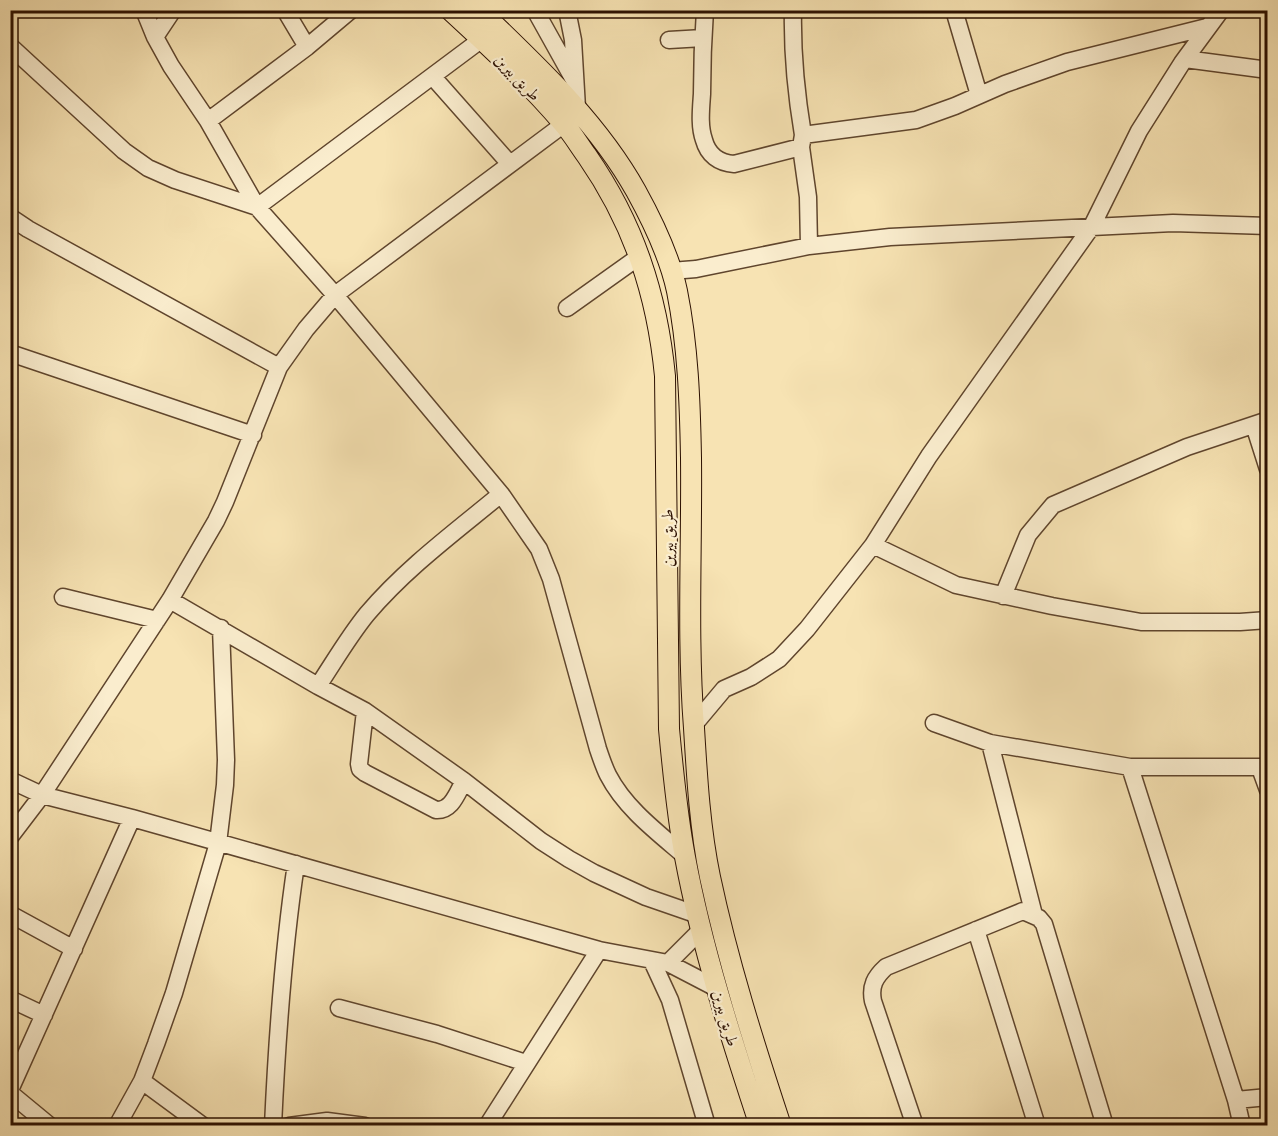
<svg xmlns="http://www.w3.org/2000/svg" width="1278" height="1136" font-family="'Libre Caslon Text',Amiri,serif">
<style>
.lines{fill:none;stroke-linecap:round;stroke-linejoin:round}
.minor-casing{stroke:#5f452d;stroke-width:19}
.major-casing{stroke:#2c1000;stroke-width:22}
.minor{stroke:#faedce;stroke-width:16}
.major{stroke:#f7e3b3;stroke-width:20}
.labels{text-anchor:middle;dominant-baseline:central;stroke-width:4.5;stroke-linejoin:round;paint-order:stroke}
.street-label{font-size:16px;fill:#2c1000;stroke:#faedce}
</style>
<rect width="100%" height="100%" fill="#f7e3b3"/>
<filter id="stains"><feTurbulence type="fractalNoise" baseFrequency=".00333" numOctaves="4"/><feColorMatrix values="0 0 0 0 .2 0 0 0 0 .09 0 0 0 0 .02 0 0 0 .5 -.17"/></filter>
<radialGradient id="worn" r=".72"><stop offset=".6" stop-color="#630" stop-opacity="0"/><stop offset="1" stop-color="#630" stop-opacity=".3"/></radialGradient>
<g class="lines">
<defs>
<path id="minor" d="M144,10L155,37L171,66L208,121L257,207L335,295L501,494L539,549L551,579L598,749C601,758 604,767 608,775C625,808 657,832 685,856
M285,10L307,47
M535,10L574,80
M567,10L573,40L577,108
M705,10C703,38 702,66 702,94C701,109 699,126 704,140C708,155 719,163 734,164L801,147
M793,10C792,53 796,93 803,135
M954,10L979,95
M155,37L173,10
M669,40L703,38
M10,46L124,151L148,168L175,180L257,207L482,39
M1185,59L1268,70
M433,77L510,164
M208,121L307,47L351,10
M10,217L28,229L279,367
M809,246L808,197L801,147L803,135L916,120L955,106L1005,84L1067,62L1207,27
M671,271L696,269L809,246L890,237L1173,223L1268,226
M567,308L640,256
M10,353L253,435
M1254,425L1268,469
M873,545L956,585L1052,606L1141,622H1240L1268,620
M1003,596L1028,535L1053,505L1187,447L1268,420
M63,597L157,620
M170,600L318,686L365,711L464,781L541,841L569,859L594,873L646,897L698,915
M318,686C334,662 349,636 367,614C406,568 455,532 501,494
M365,711L359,764L360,769L365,773L436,810C452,811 457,793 464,781
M934,723L990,743L1130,767H1268
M693,726L724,689L751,677L779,659L807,629L873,545L929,456L1092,226L1139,131L1182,63L1221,10
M990,743L1034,915
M1130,767L1236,1100L1242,1126
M1260,768L1268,790
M10,780L42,795L132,818L599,950L668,963L718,989
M10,837L42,795L170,600L216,521L225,502L279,367L306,329L335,295L564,124
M10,914L74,949
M976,930L1037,1126
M652,961L670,1000L707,1126
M668,963L702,929
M10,999L44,1015
M339,1008L437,1034L526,1063
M142,1081L203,1126
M10,1090L132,818
M10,1093L50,1126
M1236,1100L1268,1097
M117,1126L142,1081L156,1044L174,993L218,843L225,785L226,760L221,628
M273,1126C277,1038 283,951 296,864
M289,1126L327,1121L365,1126
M487,1126L599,950
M915,1126L873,1001C870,986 875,977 886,967L1023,911L1039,918L1044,924L1105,1126"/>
<path id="major" d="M450,10C489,46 529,83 563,123C572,133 579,145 587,156C634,224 657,294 665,376L669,729C673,772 677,815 685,857C702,948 731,1038 760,1126
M479,10C536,65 597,121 636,191C652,220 670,258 677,291C688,346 690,402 691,458C692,548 687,639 694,728C697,778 700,829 710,877C728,962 754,1044 781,1126"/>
</defs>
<use href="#minor" class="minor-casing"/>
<use href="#major" class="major-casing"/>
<use href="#minor" class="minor"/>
<use href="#major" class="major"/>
</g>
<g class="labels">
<g class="street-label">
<text transform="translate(518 77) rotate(46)">طريق بيرين</text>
<text transform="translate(667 538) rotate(-91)">طريق بيرين</text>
<text transform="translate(726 1018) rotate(74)">طريق بيرين</text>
</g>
</g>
<rect width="1278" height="1136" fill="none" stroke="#f7e3b3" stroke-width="36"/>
<rect x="12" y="12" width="1254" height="1112" fill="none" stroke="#2c1000" stroke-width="3"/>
<rect x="18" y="18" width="1242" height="1100" fill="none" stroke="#2c1000" stroke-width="1.5"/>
<rect width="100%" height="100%" filter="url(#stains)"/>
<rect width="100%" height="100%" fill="url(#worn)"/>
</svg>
